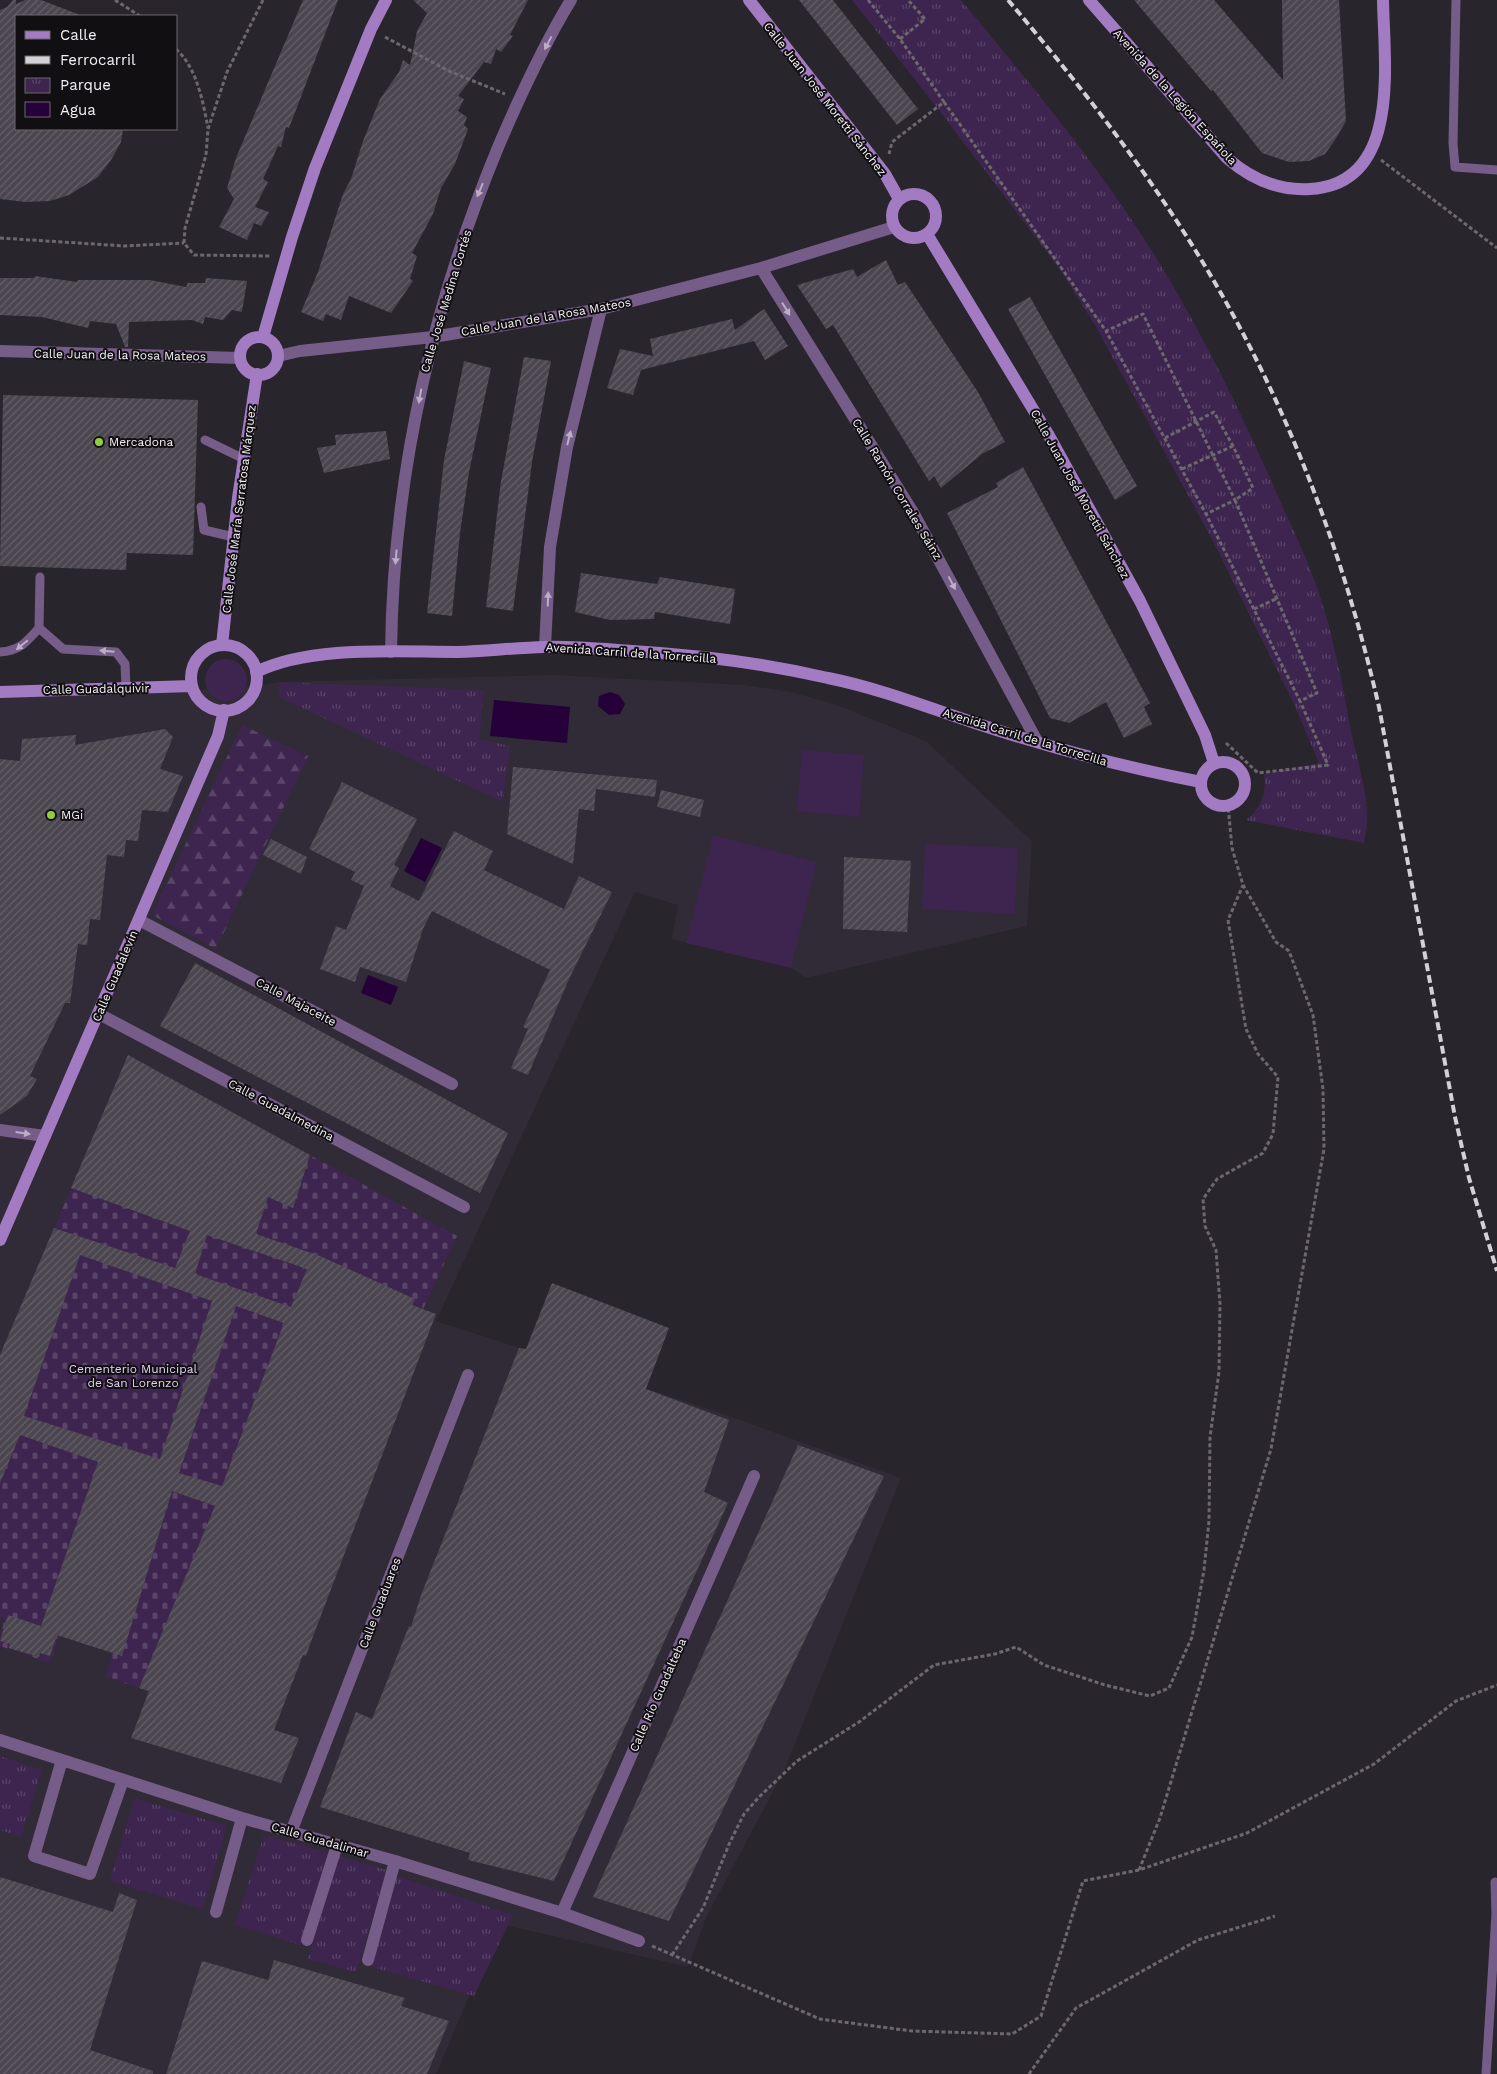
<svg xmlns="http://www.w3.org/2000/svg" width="1497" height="2074" font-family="'Work Sans',sans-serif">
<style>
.built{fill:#312a37}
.grass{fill:#3e254f}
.forest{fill:url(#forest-firs)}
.cemetery{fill:url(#cemetery-stones)}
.park{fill:url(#park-tufts)}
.water{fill:#250039}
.building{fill:url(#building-hatch);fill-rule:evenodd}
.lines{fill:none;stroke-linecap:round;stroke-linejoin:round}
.path{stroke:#6c686e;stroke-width:3;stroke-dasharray:4 2.5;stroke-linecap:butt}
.lane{stroke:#765d89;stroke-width:9}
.street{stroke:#765d89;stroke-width:12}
.secondary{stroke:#a37bc2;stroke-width:12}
.rail{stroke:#d3d0d6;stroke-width:4;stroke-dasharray:8 4;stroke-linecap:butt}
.oneway{fill:#bbaec5}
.poi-dot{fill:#92cd3f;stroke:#110f12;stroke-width:2}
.labels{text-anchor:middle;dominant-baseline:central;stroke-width:4;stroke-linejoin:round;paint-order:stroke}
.street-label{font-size:12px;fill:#f4f1f6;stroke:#110f12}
.poi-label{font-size:12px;fill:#f4f1f6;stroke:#110f12;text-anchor:start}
.park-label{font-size:12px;fill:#e2cff3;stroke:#110f12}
</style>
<defs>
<pattern id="forest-firs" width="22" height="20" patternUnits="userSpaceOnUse" patternTransform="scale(1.25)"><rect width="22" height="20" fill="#3e254f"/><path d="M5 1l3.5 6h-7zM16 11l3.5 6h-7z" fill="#5a4569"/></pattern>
<pattern id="cemetery-stones" width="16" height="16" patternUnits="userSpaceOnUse" patternTransform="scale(1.25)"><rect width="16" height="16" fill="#3e254f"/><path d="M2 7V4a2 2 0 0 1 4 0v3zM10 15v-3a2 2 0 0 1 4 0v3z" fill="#5a4569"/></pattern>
<pattern id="park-tufts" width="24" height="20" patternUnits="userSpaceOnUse" patternTransform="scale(1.25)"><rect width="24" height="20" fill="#3e254f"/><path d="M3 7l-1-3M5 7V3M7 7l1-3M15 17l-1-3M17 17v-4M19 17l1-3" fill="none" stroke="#5a4569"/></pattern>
<pattern id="building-hatch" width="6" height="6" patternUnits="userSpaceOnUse" patternTransform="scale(1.25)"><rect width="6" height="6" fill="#4a454e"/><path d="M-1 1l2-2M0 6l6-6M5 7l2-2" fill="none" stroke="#656068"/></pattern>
</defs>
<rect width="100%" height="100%" fill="#29252c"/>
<path class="built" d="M554,675L745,685L791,692L837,705L926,741L1032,841L1027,926L806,978L791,968L672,939L678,905L635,892L436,1321L715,1411L901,1478L785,1769L706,1918L688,1967L500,1924L436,2074H0V696L231,689L280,682Z"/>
<path class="grass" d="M205 680a21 21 0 1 1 42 0a21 21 0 1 1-42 0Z
M802,750L864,755L859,817L797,811Z
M713,835L817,862L791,968L686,943Z
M925,844L1018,848L1015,914L922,909Z"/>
<path class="forest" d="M242,725L308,756L216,949L152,915Z"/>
<path class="cemetery" d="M128,1055L457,1236L423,1309L149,1691L106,1677L112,1653L59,1636L50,1663L0,1646V1635L5,1619L0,1618V1355Z"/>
<path class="park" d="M852,0H961C1023,75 1086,150 1139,231C1190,309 1231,391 1269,476C1284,511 1302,546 1315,582C1332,628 1341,677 1350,726C1357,765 1374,803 1364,843L1246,820C1261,808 1267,793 1264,774L1319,763L1294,704L1212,539L1095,325L1059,268L935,105Z
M280,682L484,690L479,739L510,746L503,802L279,697Z
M0,1756L42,1770L21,1837L0,1830Z
M134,1798L227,1826L203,1909L110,1881Z
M264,1835L329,1853L301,1945L235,1925Z
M339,1856L387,1870L356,1972L308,1959Z
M397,1876L513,1915L474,1996L372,1967Z"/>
<path class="water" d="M610,692L619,695L625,704L620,714L609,715L598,706L599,696Z
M494,700L570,707L567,743L490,736Z
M421,838L442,848L425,882L404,871Z
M368,975L398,987L391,1005L361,993Z"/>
<path class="building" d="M13,0H16V4L25,0H41L80,15L16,16V129H123L121,142L111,160L98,177L69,195L50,201L26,202L0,199V10L7,7Z
M303,0H338L289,128L286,127L281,147L278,146L263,179L268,182L255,207L269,212L261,226L254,223L247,240L219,227L234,199L227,188L236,158Z
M413,0H528L510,35L513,36L501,52L496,49L491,64L484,62L458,96L464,99L458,111L467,117L464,125L468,129L455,164L441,188L433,214L412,253L417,256L410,279L413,281L391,313L349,296L341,320L326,314L323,321L301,312L318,272L343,194L351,179L363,141L380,99L399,72L403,60L410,65L417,31L427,13Z
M799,0H833L918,109L897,125Z
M1134,0H1214L1283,80L1282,0H1339L1346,121L1335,140L1325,154L1309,161L1289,162L1262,153L1213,90L1211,91Z
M886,260L898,285L905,282L978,392L1005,442L982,454L941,488L934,476L929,481L833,325L826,329L797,285L853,269L857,277Z
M35,276L77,282L78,280H150L186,287L188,283H205L206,278L247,281L242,312L232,310L223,320L205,317L203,324L192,320L129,322L128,347H125L116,324L90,321L88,328L42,317L0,315V278H34Z
M1030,297L1137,486L1115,500L1008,309Z
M764,309L788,346L765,360L754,341L641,370L633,395L607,388L620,349L653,356L650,339L732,319L735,330Z
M524,357L551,361L532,462L513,611L486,607L501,481Z
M464,361L491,368L469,472L460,533L452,616L427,613L444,460Z
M3,395L198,400L193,555L127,553L126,570L0,566Z
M386,431L390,459L324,473L317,448L336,445L335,435Z
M1023,467L1150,703L1144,707L1152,724L1124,738L1106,702L1069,723L1050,718L947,513L998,487L996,483Z
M581,573L657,584L660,577L735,589L730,624L655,612L654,619L610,620L575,612Z
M165,729L173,737L160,769L183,776L168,812L142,810L138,841L126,840L124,857L107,855L100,920L90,919L87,945L78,944L70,1003H65L30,1076L37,1079L27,1096L0,1115V759L20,761L22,739L76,735L75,745Z
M513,767L657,780L655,797L596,789L594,811L579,809L573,864L507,834Z
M342,782L417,819L394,865L399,868L390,886L419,901L454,831L493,851L484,870L564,909L579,876L612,892L569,979L528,1075L511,1068L528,1029L523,1027L550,970L432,911L423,929L406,982L360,967L355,982L320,969L336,926L346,930L364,886L351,880L355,872L309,849Z
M661,790L704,800L700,817L657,807Z
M271,839L307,857L301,874L263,855Z
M844,857L911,861L907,932L843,929Z
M195,963L508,1133L480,1193L160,1026Z
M128,1055L310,1155L293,1208L268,1197L256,1234L320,1256L415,1299L412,1305L436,1314L312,1639L306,1656L303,1655L274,1730L299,1738L281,1783L131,1738L149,1691L139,1688L215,1506L172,1491L122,1656L57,1635L50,1656L40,1653L39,1657L9,1648L10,1644L0,1641L8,1615L41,1626L98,1462L20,1435L0,1483V1355L54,1228L175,1268L190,1231L71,1188ZM207,1235L307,1269L291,1307L195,1274ZM80,1255L212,1301L160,1459L24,1416ZM236,1306L284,1323L222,1486L179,1473Z
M552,1283L669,1328L646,1389L729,1420L704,1492L728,1503L554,1881L468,1860L470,1853L320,1807L356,1712L372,1719L409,1626L411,1627L421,1595L519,1348L526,1349Z
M798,1445L884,1476L669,1921L593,1897Z
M0,1877L113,1912L119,1893L137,1900L90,2050L153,2071V2074H0Z
M274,1960L405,1998L401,2006L449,2021L427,2074H166L202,1961L268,1980Z"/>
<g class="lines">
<path class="path" d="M115,0L140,16
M263,0L227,72L208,129L206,155L185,228L184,243L194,255L270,256
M868,0L900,39L944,102L892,142L889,154
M385,37L449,71L505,94
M900,39L925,19L908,0
M176,49C197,68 203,102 208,128
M944,102L1106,331L1143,314L1235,500L1206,514L1106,331
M1381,160L1497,248
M0,238L124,246L184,243
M1165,438L1214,412L1233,446L1253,488L1235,500L1317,693L1300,701L1206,514
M1182,469L1233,446
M1254,609L1278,598
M1226,743L1258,773L1328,765L1300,701
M1139,1870L1160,1818L1271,1449L1324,1149L1323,1089L1313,1015L1289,951L1276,942L1243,885L1232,848L1228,805
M652,1946L820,2019L912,2031L1012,2034L1041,2016L1083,1881L1139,1870L1247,1833L1374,1764L1456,1701L1497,1685
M672,1955L703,1908L730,1842L744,1814L759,1797L797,1761L859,1722L934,1665L995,1654L1016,1647L1044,1665L1105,1685L1150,1696L1169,1688L1192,1637L1204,1570L1209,1521L1210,1437L1219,1372L1220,1304L1216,1250L1205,1226L1203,1199L1217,1179L1263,1153L1273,1134L1278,1077L1258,1054L1246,1029L1228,920L1243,885
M1029,2074L1076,2008L1198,1940L1275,1916"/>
<path class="lane" d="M1456,0L1453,143L1455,167L1497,170
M205,440L244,459
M201,507L204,530L234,537
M39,628L63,649L116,652L125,664L126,688
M0,652C20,651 26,642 39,628L40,577
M1486,2074L1496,1914L1495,1882"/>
<path class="street" d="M761,268L914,514L1037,741
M0,351L240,358
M278,356L300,351L433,337L601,309L761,268L894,227
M545,647L550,547L567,447L601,309
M391,652C393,477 432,306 499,145C520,96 543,46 571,0
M139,920L452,1084
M99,1014L464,1207
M0,1130L45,1136
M0,1740L242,1818L395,1861L562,1913L639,1941
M62,1760L34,1856L90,1874L123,1780
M291,1832L468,1375
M216,1912L242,1818
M562,1913L754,1476
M307,1940L337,1845
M368,1960L395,1861"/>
<path class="secondary" d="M749,0L885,174L899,199
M1089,0L1227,158C1251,179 1278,191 1310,189C1402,184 1384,64 1383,0
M892 216a22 22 0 1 1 44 0a22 22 0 1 1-44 0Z
M927,234L1048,434L1140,601L1205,735L1214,763
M263,337L292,237L315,168L371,29L386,0
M240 356a19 19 0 1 1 38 0a19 19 0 1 1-38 0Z
M222,645L238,498L257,374
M191 678a33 33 0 1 1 66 0a33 33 0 1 1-66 0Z
M256,672C311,645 396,652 457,652C486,651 515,648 544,647C573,646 603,649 632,651C698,655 763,663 828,678C878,688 924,706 972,722C1047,747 1123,767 1201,782
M0,692L192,686
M1201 784a22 22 0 1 1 44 0a22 22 0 1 1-44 0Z
M0,1240L218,736L224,710"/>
<path class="rail" d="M1008,0C1080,85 1150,174 1208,271C1288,405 1344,555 1379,707L1455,1117L1469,1178L1497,1271"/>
</g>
<defs><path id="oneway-solid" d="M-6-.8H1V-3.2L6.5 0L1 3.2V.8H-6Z" transform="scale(1.25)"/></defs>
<g class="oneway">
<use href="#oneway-solid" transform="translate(548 43) rotate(118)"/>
<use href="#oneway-solid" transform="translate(480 190) rotate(113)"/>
<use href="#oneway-solid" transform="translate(786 309) rotate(58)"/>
<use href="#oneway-solid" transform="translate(420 396) rotate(100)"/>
<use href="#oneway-solid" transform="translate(569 438) rotate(-76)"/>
<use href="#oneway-solid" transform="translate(396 557) rotate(95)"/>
<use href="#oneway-solid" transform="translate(952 583) rotate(62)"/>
<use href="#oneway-solid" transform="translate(548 599) rotate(-88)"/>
<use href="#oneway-solid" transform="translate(22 645) rotate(140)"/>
<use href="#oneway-solid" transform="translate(107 651) rotate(-175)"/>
<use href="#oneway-solid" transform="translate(23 1133) rotate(8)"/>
</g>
<g class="poi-dot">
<circle cx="99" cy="442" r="5"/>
<circle cx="51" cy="815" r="5"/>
</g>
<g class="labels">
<g class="street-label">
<text transform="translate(1175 97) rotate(48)">Avenida de la Legión Española</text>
<text transform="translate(825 99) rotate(52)">Calle Juan José Moretti Sánchez</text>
<text transform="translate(446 301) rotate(-73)">Calle José Medina Cortés</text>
<text transform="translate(546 317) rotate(-10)">Calle Juan de la Rosa Mateos</text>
<text transform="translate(120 355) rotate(1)">Calle Juan de la Rosa Mateos</text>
<text transform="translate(897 489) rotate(59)">Calle Ramón Corrales Sáinz</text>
<text transform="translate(1080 494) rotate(61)">Calle Juan José Moretti Sánchez</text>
<text transform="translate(239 509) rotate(-83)">Calle José María Serratosa Márquez</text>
<text transform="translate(631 653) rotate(4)">Avenida Carril de la Torrecilla</text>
<text transform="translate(96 689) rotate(-1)">Calle Guadalquivir</text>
<text transform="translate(1025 737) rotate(17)">Avenida Carril de la Torrecilla</text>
<text transform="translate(115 976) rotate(-67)">Calle Guadalevín</text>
<text transform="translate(296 1002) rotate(28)">Calle Majaceite</text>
<text transform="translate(281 1110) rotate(28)">Calle Guadalmedina</text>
<text transform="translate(380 1603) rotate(-69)">Calle Guaduares</text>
<text transform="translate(658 1695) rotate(-66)">Calle Río Guadalteba</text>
<text transform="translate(320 1840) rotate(16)">Calle Guadalimar</text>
</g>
<g class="poi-label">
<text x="109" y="442">Mercadona</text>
<text x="61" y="815">MGi</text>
</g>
<g class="park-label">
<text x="133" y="1369">Cementerio Municipal<tspan x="133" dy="14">de San Lorenzo</tspan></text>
</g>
</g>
<rect x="15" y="15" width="162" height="115" fill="#110f12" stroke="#6c696d"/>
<rect x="25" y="31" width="25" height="8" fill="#a37bc2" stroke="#6c696d"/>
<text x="60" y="40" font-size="15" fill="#f4f1f6">Calle</text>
<rect x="25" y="56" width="25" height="8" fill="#d3d0d6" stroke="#6c696d"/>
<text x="60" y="65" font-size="15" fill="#f4f1f6">Ferrocarril</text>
<rect x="25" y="78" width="25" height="15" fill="url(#park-tufts)" stroke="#6c696d"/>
<text x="60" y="90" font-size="15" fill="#f4f1f6">Parque</text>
<rect x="25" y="102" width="25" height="15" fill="#250039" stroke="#6c696d"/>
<text x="60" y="115" font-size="15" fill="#f4f1f6">Agua</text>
</svg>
